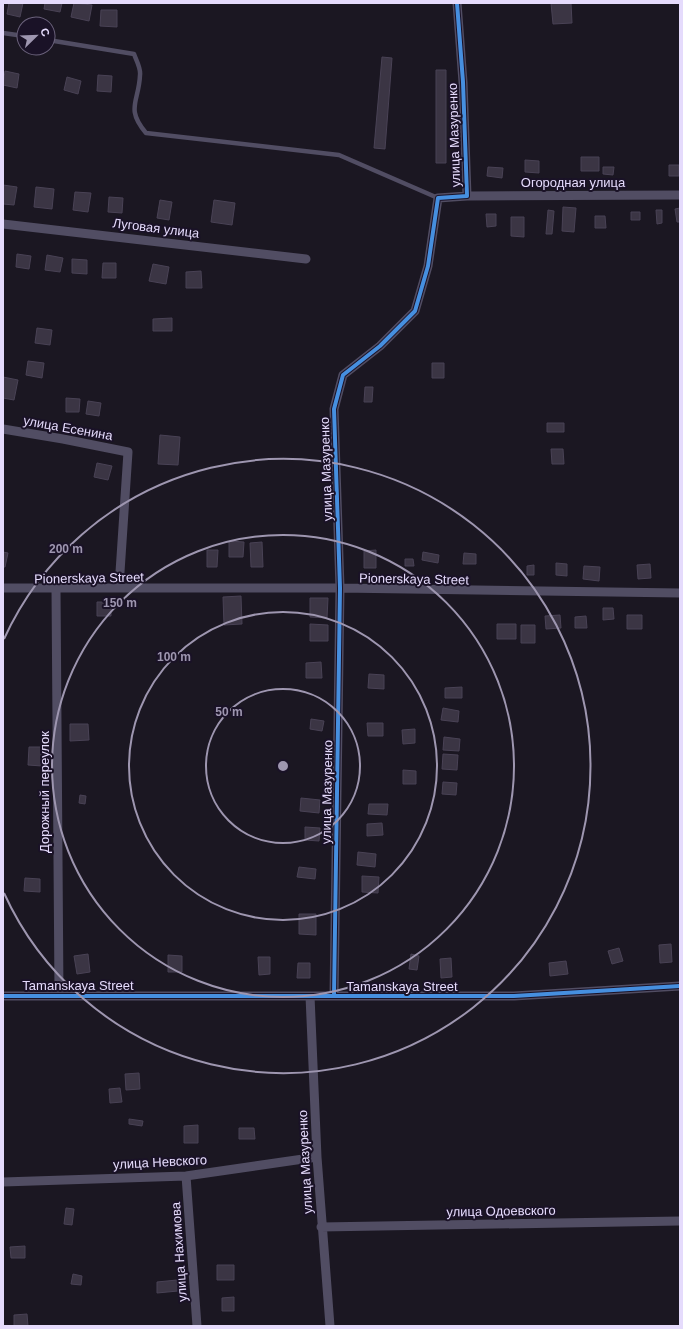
<svg xmlns="http://www.w3.org/2000/svg" width="683" height="1329" font-family="Helvetica,sans-serif">
<style>
.building{fill:#3b3544;stroke:#494255}
.lines{fill:none;stroke-linecap:round;stroke-linejoin:round}
.lane{stroke:#514d63;stroke-width:4.5}
.street{stroke:#514d63;stroke-width:9}
.cycleway-casing{stroke:#1a1227;stroke-width:6}
.cycleway{stroke:#468fdf;stroke-width:4}
.ring{fill:none;stroke:#9e96b0;stroke-width:2}
.labels{text-anchor:middle;dominant-baseline:central;stroke-width:4;stroke-linejoin:round;paint-order:stroke}
.street-label{font-size:13px;fill:#e5dbfc;stroke:#1a1227}
.centre{fill:#9e96b0;stroke:#1a1227;stroke-width:2}
.ring-label{font-size:12px;text-anchor:middle;font-weight:bold;fill:#9e96b0;stroke:#1a1227;stroke-width:4;stroke-linejoin:round;paint-order:stroke}
</style>
<rect width="100%" height="100%" fill="#1b1722"/>
<path class="building" d="M9,3H23L20,17L7,14Z
M45,3H62L60,12L44,9Z
M74,3L92,5L89,21L71,17Z
M551,3H571L572,23L553,24Z
M101,10H117V27L100,26Z
M382,57L392,58L385,149L374,148Z
M436,70H446V163H436Z
M5,71L19,74L17,88L3,85Z
M98,75L112,76L111,92L97,91Z
M67,77L81,81L78,94L64,90Z
M581,157H599V171H581Z
M525,160L539,161V173L525,172Z
M669,165H679V176H669Z
M488,167L503,168L502,178L487,176Z
M603,167H614L613,175L603,174Z
M3,185L17,187L14,205L3,204Z
M36,187L54,189L52,209L34,207Z
M75,192L91,193L88,212L73,210Z
M109,197L123,198L122,213L108,212Z
M160,200L172,202L169,220L157,218Z
M214,200L235,203L232,225L211,222Z
M563,207L576,208L574,232L562,231Z
M680,208V222H677L675,209Z
M548,210L554,211L552,234H546Z
M656,210H662V223L657,224Z
M631,212H640V220H631Z
M486,214H496V226L487,227Z
M595,216H605L606,228H595Z
M511,217H524V237L511,236Z
M17,254L31,256L29,269L16,267Z
M47,255L63,258L60,272L45,270Z
M72,259L87,260V274L72,273Z
M103,263H116V278H102Z
M153,264L169,267L166,284L149,281Z
M201,271L202,288H186V272Z
M172,318V331H153V319Z
M37,328L52,330L50,345L35,343Z
M28,361L44,363L42,378L26,375Z
M432,363H444V378H432Z
M3,377L18,380L14,400L3,398Z
M365,387H373L372,402H364Z
M66,398L80,399L79,412H66Z
M88,401L101,403L99,416L86,414Z
M547,423H564V432H547Z
M160,435L180,437L178,465L158,464Z
M551,449H563L564,464H552Z
M97,463L112,466L108,480L94,477Z
M229,541L244,542L243,557H229Z
M262,542L263,567H251L250,543Z
M207,550H218L217,567H207Z
M376,550V568H364V551Z
M3,552L8,553L5,567H3Z
M423,552L439,555L438,563L422,560Z
M464,553L476,554V564H463Z
M405,559H413L414,566H405Z
M556,563L567,564V576L556,575Z
M650,564L651,578L638,579L637,565Z
M534,565V575H527V566Z
M584,566L600,567L599,581L583,579Z
M241,596L242,624L224,625L223,597Z
M310,598H328L327,618L310,617Z
M97,602H111V616H97Z
M603,608H613L614,619L603,620Z
M560,615L561,628L546,629L545,616Z
M627,615H642V629H627Z
M586,616L587,628H575V617Z
M310,624L328,625V641H310Z
M497,624H516V639H497Z
M521,625H535V643H521Z
M321,662L322,678H306V663Z
M369,674L384,675V689L368,688Z
M462,687V698H445V688Z
M443,708L459,711L458,722L441,720Z
M311,719L324,721L322,731L310,729Z
M367,723H383V736H368Z
M70,724H88L89,740L70,741Z
M415,729V743L403,744L402,730Z
M444,737L460,739L459,751L443,750Z
M29,747H42V766L28,765Z
M443,754L458,755L457,770L442,769Z
M403,770L416,771V784H403Z
M443,782L457,783L456,795L442,794Z
M80,795L86,796L85,804L79,803Z
M301,798L320,800L319,813L300,811Z
M369,804H388L387,815L368,814Z
M382,823L383,835L367,836V824Z
M305,827L320,828L319,841L305,840Z
M358,852L376,854L375,867L357,865Z
M299,867L316,869L315,879L297,877Z
M362,876L379,877L378,893L362,892Z
M25,878L40,879V892L24,891Z
M299,914H316V935L299,934Z
M671,944L672,962L660,963L659,945Z
M619,948L623,961L612,964L608,951Z
M88,954L90,972L77,974L74,956Z
M411,954L419,956L417,970L409,969Z
M168,955L182,956V972H168Z
M258,957H270V974L259,975Z
M451,958L452,977L441,978L440,959Z
M566,961L568,974L550,976L549,963Z
M298,963H310V978H297Z
M139,1073L140,1089L126,1090L125,1074Z
M120,1088L122,1102L110,1103L109,1089Z
M129,1119L143,1121L142,1126L129,1124Z
M198,1125V1143H184V1126Z
M239,1128H254L255,1139H239Z
M66,1208L74,1209L72,1225L64,1224Z
M25,1246V1258H11L10,1247Z
M217,1265H234V1280H217Z
M73,1274L82,1276L81,1285L71,1284Z
M177,1280L178,1291L157,1293V1282Z
M234,1297V1311H222V1298Z
M27,1314L28,1326H14V1315Z"/>
<g class="lines">
<path class="lane" d="M3,33L24,36
M48,40L134,54C136,60 141,68 140,75C139,102 125,108 146,133L339,155L438,198"/>
<path class="street" d="M467,196L680,195
M3,224L306,259
M3,429L63,439L128,452L119,587
M3,588H340L680,593
M56,589L59,994
M3,996H514L680,986
M310,996L317,1157L330,1326
M334,996L340,588L334,409L343,375L380,346L415,311L428,266L438,198L467,196L463,82L457,3
M186,1176L197,1326
M3,1182L186,1176L317,1157
M321,1227L680,1221"/>
<defs>
<path id="cycleway" d="M3,996H514L680,986
M334,996L340,588L334,409L343,375L380,346L415,311L428,266L438,198L467,196L463,82L457,3"/>
</defs>
<use href="#cycleway" class="cycleway-casing"/>
<use href="#cycleway" class="cycleway"/>
</g>
<g class="ring">
<circle cx="283" cy="766" r="77"/>
<circle cx="283" cy="766" r="154"/>
<circle cx="283" cy="766" r="231"/>
<path d="M4 639A307 307 0 1 1 4 893"/>
</g>
<g class="labels">
<g class="street-label">
<text transform="translate(454 135) rotate(-92)">улица Мазуренко</text>
<text x="573" y="182">Огородная улица</text>
<text transform="translate(156 228) rotate(7)">Луговая улица</text>
<text transform="translate(68 428) rotate(10)">улица Есенина</text>
<text transform="translate(326 469) rotate(-92)">улица Мазуренко</text>
<text transform="translate(89 578) rotate(-1)">Pionerskaya Street</text>
<text transform="translate(414 579) rotate(1)">Pionerskaya Street</text>
<text transform="translate(44 792) rotate(-90)">Дорожный переулок</text>
<text transform="translate(327 792) rotate(-89)">улица Мазуренко</text>
<text x="78" y="985">Tamanskaya Street</text>
<text x="402" y="986">Tamanskaya Street</text>
<text transform="translate(160 1162) rotate(-3)">улица Невского</text>
<text transform="translate(305 1162) rotate(-93)">улица Мазуренко</text>
<text transform="translate(501 1211) rotate(-1)">улица Одоевского</text>
<text transform="translate(179 1252) rotate(-94)">улица Нахимова</text>
</g>
</g>
<circle cx="283" cy="766" r="6" class="centre"/>
<g class="ring-label">
<text x="66" y="553">200 m</text>
<text x="120" y="607">150 m</text>
<text x="174" y="661">100 m</text>
<text x="229" y="716">50 m</text>
</g>
<rect width="683" height="1329" fill="none" stroke="#e5dbfc" stroke-width="8"/>
<g transform="translate(36 36) rotate(67)"><circle r="19" fill="#1a1227" stroke="#6b627c"/>
<path d="M0-3L7 15L0 10L-7 15Z" fill="#9e96b0"/>
<text y="-6" font-size="11" font-weight="bold" text-anchor="middle" fill="#e5dbfc">С</text>
</g>
</svg>
